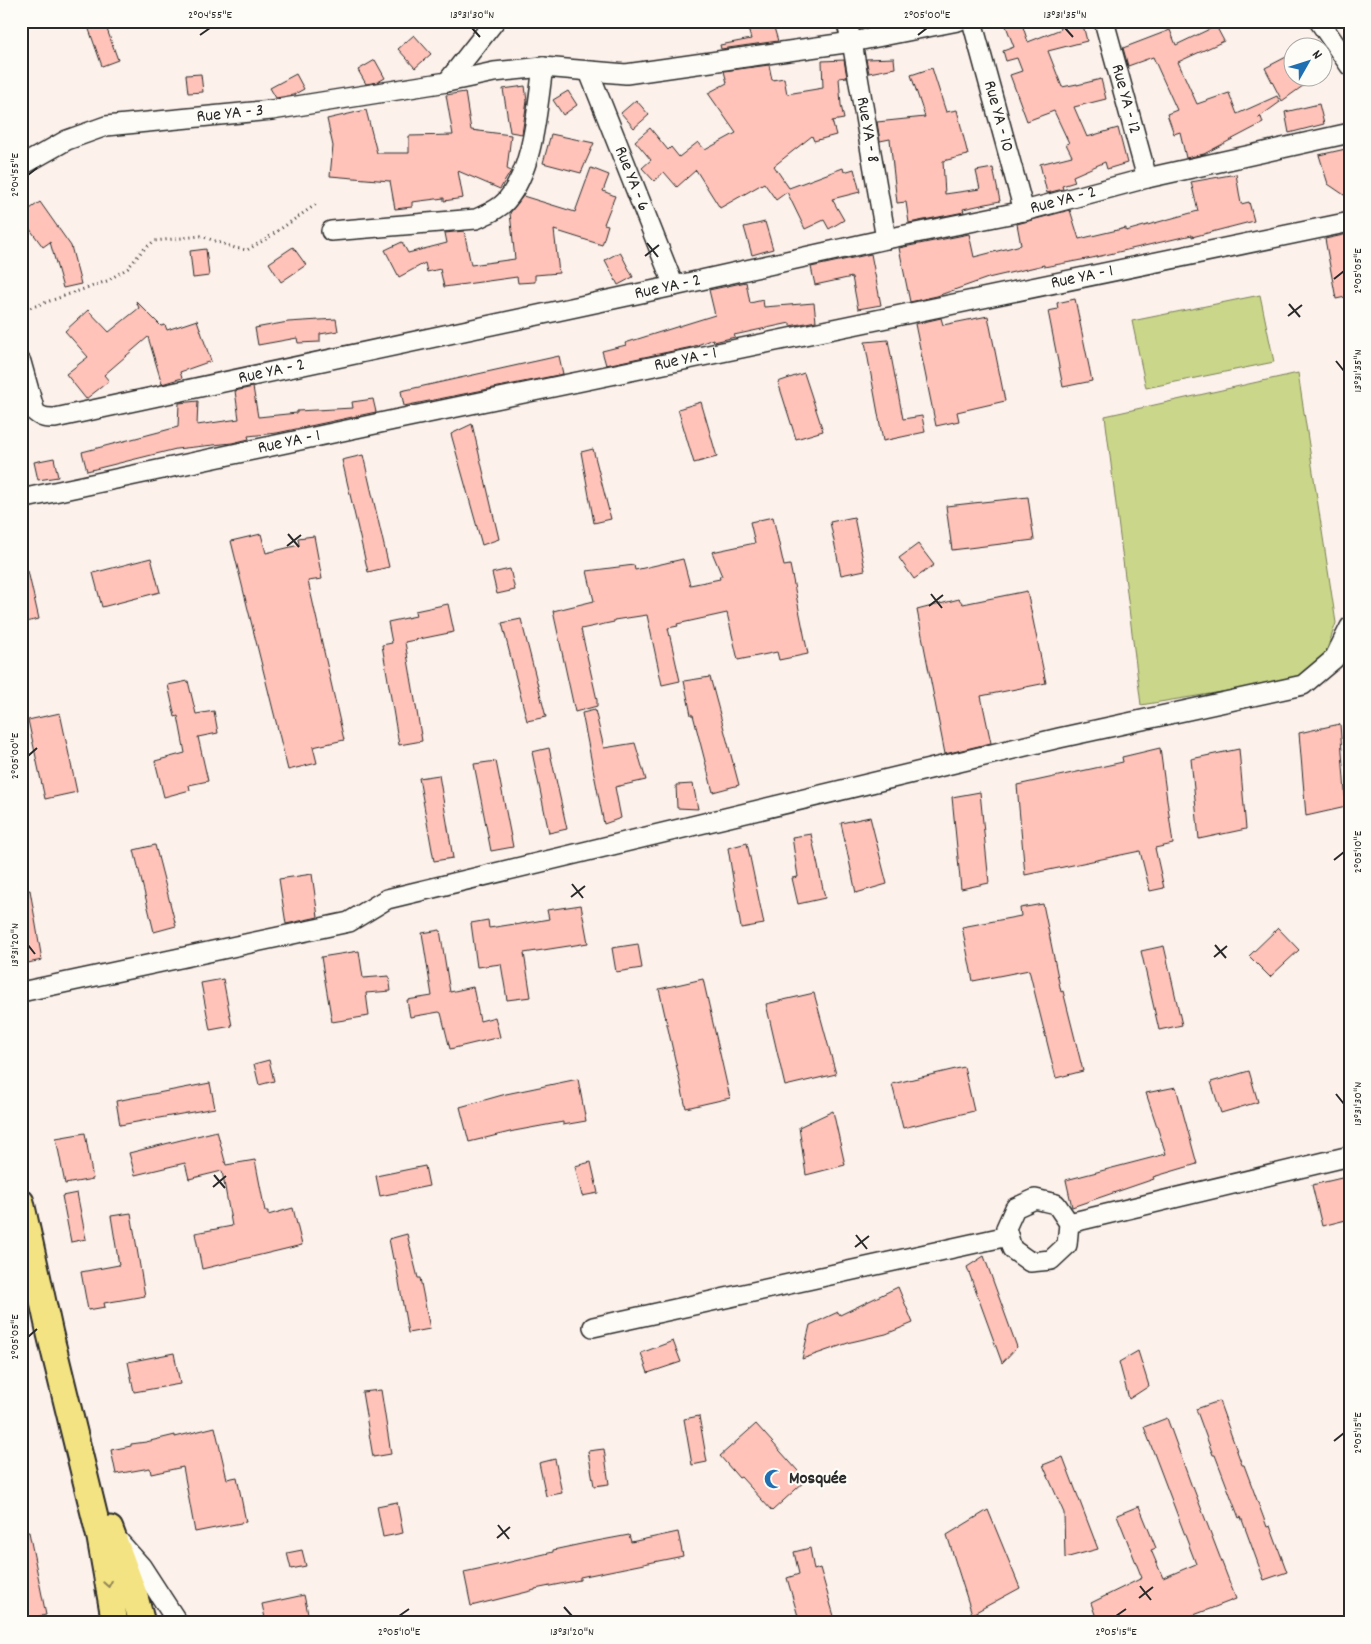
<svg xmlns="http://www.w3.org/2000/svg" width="1371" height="1644" font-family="Dekko,sans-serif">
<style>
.green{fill:#cad689;stroke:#7a805a}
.building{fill:#ffc3b9;stroke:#2b2b2b}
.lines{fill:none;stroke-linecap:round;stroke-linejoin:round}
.minor-casing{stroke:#2b2b2b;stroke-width:22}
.major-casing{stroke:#2b2b2b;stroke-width:29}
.path{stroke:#2b2b2b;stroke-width:3;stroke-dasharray:1 4;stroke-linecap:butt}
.minor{stroke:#fdfcf7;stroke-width:19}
.major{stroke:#f4e382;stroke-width:25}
.oneway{stroke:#908756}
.ticks{fill:none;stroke:#2b2b2b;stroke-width:2}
.labels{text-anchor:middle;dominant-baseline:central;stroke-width:4.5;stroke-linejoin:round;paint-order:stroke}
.street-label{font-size:18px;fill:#2b2b2b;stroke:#fdfcf7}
.poi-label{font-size:18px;font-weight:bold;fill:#2b2b2b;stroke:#fdfcf7;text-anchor:start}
.neatline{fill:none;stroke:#2b2b2b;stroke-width:2}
.ticks-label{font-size:12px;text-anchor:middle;fill:#2b2b2b}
</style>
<rect width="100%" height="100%" fill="#fdf1eb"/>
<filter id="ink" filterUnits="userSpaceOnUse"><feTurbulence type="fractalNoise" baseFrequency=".02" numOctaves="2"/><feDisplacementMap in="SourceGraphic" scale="10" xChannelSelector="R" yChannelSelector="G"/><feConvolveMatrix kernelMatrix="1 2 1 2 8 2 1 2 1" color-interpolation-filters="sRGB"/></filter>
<g filter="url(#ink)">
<path class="green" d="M1260,295L1274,362L1146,388L1132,321Z
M1298,373L1336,623L1326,652L1296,680L1141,705L1105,416Z"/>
<path class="building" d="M86,21H104L118,60L102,66Z
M760,21H772L778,41L721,49L720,45L751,39L747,25Z
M1021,21L1028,42L1061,29L1059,21H1082L1087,41L1048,51L1062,87L1077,84V85L1101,79L1106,99L1074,107L1087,137L1118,128L1127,163L1107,169L1105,162L1073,176L1075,182L1062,186L1063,189L1047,193L1040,164L1072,156L1066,144L1069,143L1054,111L1027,121L1010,75L1022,71L1017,58L1006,61L1003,51L1014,47L1006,26Z
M1216,26L1224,41L1178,62L1197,104L1229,93L1237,114L1277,96L1280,102L1258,118L1261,117L1263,123L1204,154L1186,158L1180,132L1174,134L1167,114L1177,110L1153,57L1128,66L1123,48L1170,30L1176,45Z
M414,35L431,54L415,68L398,49Z
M1292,54L1294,57V78H1314L1282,101L1265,68Z
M894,58L895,68L869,73L866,59Z
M375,60L385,78L378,82L366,84L358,70Z
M844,60L847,77L839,78L841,105L844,119L832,121L836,135L814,141L812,136L774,166L789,188L843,168L844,172L854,169L860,192L832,199L844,220L829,229L824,220L805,229L787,192L776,200L764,183L720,208L696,170L677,187L664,172L654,181L642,168L651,160L635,141L650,128L668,150L671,147L679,157L698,142L705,150L736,133L708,93L727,83L724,71L769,65L772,80L784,78L787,94L823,88L822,61Z
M932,68L946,112L957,110L968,155L943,161L945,194L980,189L976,171L993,168L1000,201L963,209L964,212L909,223L906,202L897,203L890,139L880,141L877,122L925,117L911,75Z
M201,74L203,92L188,93L186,75Z
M296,74L304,89L293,95L276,98L270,88Z
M525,86L527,101L522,134L510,132L503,89Z
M568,91L577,105L563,115L553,100Z
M465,92L471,130L511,135L507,169L511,171L500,189L458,171L463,198L444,201V198L412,202V207L395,209L390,181L330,176L333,146L327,119L366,110L377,153H409V136L453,135L446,95Z
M636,100L649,115L634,128L621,113Z
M1319,104L1324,124L1289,133L1285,112Z
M551,134L594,143L581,173L543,163Z
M1350,148V199L1328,184L1319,155Z
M591,168L609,175L603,191L615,196L604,224L608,225L602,245L554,230L559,273L535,275V282L518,283L517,277L444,287L440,269L427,272L425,263L399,277L385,250L402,242L408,253L447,243L445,233L464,231L471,265L515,259L510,213L523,196L575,212Z
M1236,174L1241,204L1249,202L1254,221L1192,237V235L1092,258L1044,267V265L988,278L937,296L910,302L899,248L969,234L974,257L1021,245L1017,224L1070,210L1079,239L1126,228V231L1198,211L1191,182Z
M40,202L71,246L81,284L63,288L50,242L43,247L21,217V215Z
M765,222L773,249L752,255L744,227Z
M1348,234L1350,245V296L1336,299L1325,239Z
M293,247L306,265L281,282L269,263Z
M206,249L209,276L193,278L190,251Z
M620,252L633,277L618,285L605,260Z
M871,254L881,305L858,309L852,277L815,285L811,267Z
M746,282L750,303L763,300L764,307L814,303L816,321L790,326V323L734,335L735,337L714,342L713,339L692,347L606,365L602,351L626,345L625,343L715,315L709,290Z
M1075,299L1092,381L1063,387L1048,311L1058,309L1057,303Z
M136,301L161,326L165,325L167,330L197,320L211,361L180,372L182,378L162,384L148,337L104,375L109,381L86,399L66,374L88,357L65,331L88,310L109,332L139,308Z
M988,316L1005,401L957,412L959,421L936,426L915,324L941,318L943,325Z
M336,319L338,331L320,334V342L298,343L297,338L258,345L255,328L288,322Z
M888,340L903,419L922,416L925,432L883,441L865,342Z
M559,356L563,374L404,406L401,391Z
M804,373L823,431L796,439L778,382Z
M253,387L258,417L297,413V411L353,408L352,402L373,399L376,412L277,433L248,436L249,439L232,443L176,449L87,471L82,452L178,427L179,403L198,401L197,425L239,419L235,391Z
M701,402L717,457L694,463L678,409Z
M472,424L499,539L482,545L451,434Z
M593,449L611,519L594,523L581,452Z
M363,455L389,567L368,572L342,460Z
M54,458L58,477L38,480L34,462Z
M1028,497L1034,540L952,550L946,506Z
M773,517L784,566L790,565L808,654L779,660L777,652L738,660L727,613L677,624L678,626L668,628L680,681L662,685L647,615L614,620V622L581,629L597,700V706L575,712L553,611L594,601L587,571L634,565L635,570L683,559L690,585L720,579L719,576H722L712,552L755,543L750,522Z
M854,517L865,570L841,575L830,522Z
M261,534L266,553L299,545L298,538L314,536L322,579L308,581L344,740L313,747L317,763L288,770L231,541Z
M918,544L934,565L914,579L899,558Z
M151,558L160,592L102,607L93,573Z
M510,569L515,590L497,594L492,573Z
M28,571L39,619L21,623V572Z
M1027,591L1046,683L981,696L991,743L945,754L917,610L959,599L963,604Z
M448,604L454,632L405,642L422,741L399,745L382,645L392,643L388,622L416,616L415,611Z
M521,619L546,717L527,721L502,623Z
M710,677L739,785L713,792L693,715H691L684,681Z
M188,681L196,714L214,711L218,733L198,737L208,781L189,785L190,790L164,797L155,761L185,753L178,716L175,717L168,685Z
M595,710L604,748L635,743L646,780L615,787L621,818L604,824L582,713Z
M60,713L77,792L45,799L28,720Z
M1340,724L1346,807L1306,816L1299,733Z
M549,748L567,829L549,833L532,752Z
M1160,748L1173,844L1155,848L1164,888L1150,891L1140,851L1025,875L1017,785L1123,762L1122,757Z
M1239,749L1246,829L1199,839L1191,759Z
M496,761L513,847L491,851L474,764Z
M439,775L453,858L434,861L419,778Z
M693,784L698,809L677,808L676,785Z
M980,792L989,883L961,889L952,797Z
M870,817L887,884L856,893L841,823Z
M811,834L825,898L798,904L792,878L798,877L792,837Z
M747,843L764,924L741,928L728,848Z
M155,845L176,926L154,932L134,850Z
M312,874L318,917L286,924L279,879Z
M30,890L42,960L23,964L21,953V891Z
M1043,904L1061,992L1063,991L1083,1071L1056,1078L1029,970L973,981L962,927L1021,916L1020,908Z
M581,905L588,943L524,953L531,997L507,1000L501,964L477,967L471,923L488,920L489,928L515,924V925L549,919L547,910Z
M1278,928L1299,950L1270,977L1249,956Z
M440,930L450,992L473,987L480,1021L495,1017L500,1037L450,1049L441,1013L439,1012L410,1017L407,1000L432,996L422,933Z
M638,944L642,968L616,972L612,948Z
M1164,946L1182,1025L1159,1030L1141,951Z
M359,951L363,978L389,976L391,991L366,993L369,1016L332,1022L321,957Z
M223,979L232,1026L210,1030L201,983Z
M703,979L730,1098L686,1108L659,989Z
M814,993L836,1074L785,1086L766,1004Z
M269,1060L274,1081L259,1085L254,1064Z
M964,1067L974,1111L903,1128L892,1084Z
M1249,1071L1258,1102L1221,1113L1211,1082Z
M578,1079L586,1121L563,1125V1122L514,1131L469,1142L460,1107L506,1094Z
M210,1083L215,1108L120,1125L116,1101Z
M1176,1087L1197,1164L1153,1177L1154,1179L1072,1207L1066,1180L1166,1154L1146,1093Z
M833,1111L845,1165L806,1175L799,1127Z
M217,1131L226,1165L255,1160L265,1211H268V1215L293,1208L302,1245L202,1269L195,1233L232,1226L222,1171L189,1179L185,1163L135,1175L129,1153Z
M85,1133L93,1179L65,1184L56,1138Z
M591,1162L598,1193L582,1196L575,1166Z
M425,1166L429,1186L380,1196L376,1176Z
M1350,1176V1219L1322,1226L1312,1185Z
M77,1193L86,1239L71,1242L62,1196Z
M131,1213L145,1296L104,1303L105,1307L88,1310L81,1272L119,1265L111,1216Z
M407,1234L418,1278H420L430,1329L408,1333L395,1259H393L389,1239Z
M984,1256L1017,1347L1002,1363L967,1267Z
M898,1287L913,1323L886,1334L851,1342L802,1359L810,1325L838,1312L840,1315Z
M673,1341L681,1362L648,1373L641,1353Z
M1138,1351L1149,1386L1129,1399L1119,1362Z
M174,1353L180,1384L134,1392L128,1362Z
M381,1390L391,1454L373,1457L362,1392Z
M1219,1401L1242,1465H1244L1267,1527L1270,1526L1287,1572L1264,1580L1241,1517L1239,1518L1215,1455H1213L1196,1409Z
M699,1416L707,1462L692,1465L684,1419Z
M1167,1418L1192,1487H1193L1236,1599L1173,1623H1098L1091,1603L1142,1578L1117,1515L1139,1506L1156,1548L1151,1550L1163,1578L1196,1564L1144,1427Z
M756,1424L806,1480L772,1511L741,1477L739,1478L720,1456Z
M215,1427L227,1479L237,1477L246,1522L195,1532L183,1467L151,1474L150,1468L116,1474L111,1450L131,1446V1444L146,1442L175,1435V1437Z
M604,1449L609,1484L594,1486L588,1451Z
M1063,1457L1098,1549L1065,1558L1064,1513L1043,1465Z
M555,1459L562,1493L546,1496L539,1463Z
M397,1502L403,1533L383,1537L377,1506Z
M988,1510L1020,1588L972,1614L947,1535Z
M21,1532H29L46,1615L21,1620Z
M678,1532L683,1556L580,1577V1580L535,1589V1590L471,1606L464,1572L506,1563L553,1552V1550L586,1543L629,1535L631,1542Z
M810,1548L814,1570L820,1568L836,1623H800L787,1578L799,1574L794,1552Z
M302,1550L306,1566L291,1569L287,1553Z
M304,1595L310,1623H266L262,1604Z"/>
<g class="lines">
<defs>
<g id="minor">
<path id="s1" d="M846,21L852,42L886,239"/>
<path id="s2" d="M972,21L1024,211"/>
<path id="s3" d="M1104,21L1147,178"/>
<path d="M1319,21L1350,66"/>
<path id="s4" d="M589,72L674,286"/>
<path d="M447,82L495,21"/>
<path id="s5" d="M21,166L67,140L106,126L272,110L447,82L494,72L543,67L626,74L852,42L958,21"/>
<path d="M331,231L476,219C487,214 498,210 506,201C534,169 537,108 543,67"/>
<path id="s6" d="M21,362L35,412C42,418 46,418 55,418L674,286L886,239L1024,211L1147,178L1350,133"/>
<path id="s7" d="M21,499L394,420L1350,222"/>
<path d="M21,992L349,922L387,899L1059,738L1303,685L1334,659L1350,627"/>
<path d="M1035,1199L1056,1204L1069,1223L1067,1245L1051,1260L1030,1262L1012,1249L1006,1228L1015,1208Z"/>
<path d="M1069,1223L1350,1156"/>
<path d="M593,1327L1008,1236"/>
<path d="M117,1539L141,1566L178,1623"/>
</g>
<path id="major" d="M21,1202L50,1334L100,1538L115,1623
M110,1529L135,1597L142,1623"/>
</defs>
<use href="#minor" class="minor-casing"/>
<use href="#major" class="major-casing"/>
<path class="path" d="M21,311L107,281L128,268L142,251L154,241L201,236L235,248L247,250L266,239L318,203"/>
<use href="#minor" class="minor"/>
<use href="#major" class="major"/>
</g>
<defs><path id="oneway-chevron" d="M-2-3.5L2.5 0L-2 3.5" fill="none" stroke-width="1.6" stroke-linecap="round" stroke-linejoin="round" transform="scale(1.25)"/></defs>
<use class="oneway" href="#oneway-chevron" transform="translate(108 1584) rotate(80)"/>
</g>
<path class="ticks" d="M472,28L480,37M1065,28L1073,37M200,35L210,28M918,35L927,28M28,175L37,168M647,243L658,257M645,256L659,245M1334,279L1344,271M1289,304L1300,317M1288,316L1302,305M1336,361L1344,371M288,534L299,547M287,546L301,535M931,594L942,608M929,606L943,595M28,756L37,748M1334,860L1344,852M572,884L583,898M571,897L585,886M28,945L35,954M1215,945L1226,958M1214,957L1227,946M1336,1094L1344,1104M214,1175L225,1188M213,1187L226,1176M856,1235L867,1249M855,1247L869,1236M28,1337L37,1329M1334,1441L1344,1433M498,1525L509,1539M497,1538L510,1527M1140,1586L1151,1600M1139,1598L1153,1587M564,1607L572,1616M399,1616L409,1609M1116,1616L1126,1609"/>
<defs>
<symbol id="mosque-bare" viewBox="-9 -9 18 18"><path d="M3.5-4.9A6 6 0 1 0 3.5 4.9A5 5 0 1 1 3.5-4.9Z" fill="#1f6fb2" stroke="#fdfcf7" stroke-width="2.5" paint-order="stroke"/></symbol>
</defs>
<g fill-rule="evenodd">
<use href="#mosque-bare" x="760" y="1465" width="28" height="28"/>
</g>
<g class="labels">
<g class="street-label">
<text stroke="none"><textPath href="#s3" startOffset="81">Rue YA - 12</textPath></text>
<text stroke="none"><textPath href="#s5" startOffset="219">Rue YA - 3</textPath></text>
<text stroke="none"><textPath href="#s2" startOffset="99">Rue YA - 10</textPath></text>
<text stroke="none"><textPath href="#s1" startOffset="111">Rue YA - 8</textPath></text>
<text stroke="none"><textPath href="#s4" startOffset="115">Rue YA - 6</textPath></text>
<text stroke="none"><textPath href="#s6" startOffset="1105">Rue YA - 2</textPath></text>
<text stroke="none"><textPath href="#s7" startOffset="1084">Rue YA - 1</textPath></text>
<text stroke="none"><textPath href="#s6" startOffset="700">Rue YA - 2</textPath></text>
<text stroke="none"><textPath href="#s7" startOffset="679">Rue YA - 1</textPath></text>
<text stroke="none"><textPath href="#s6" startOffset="295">Rue YA - 2</textPath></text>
<text stroke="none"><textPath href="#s7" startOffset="274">Rue YA - 1</textPath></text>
</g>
<g class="poi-label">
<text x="789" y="1479">Mosquée</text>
</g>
</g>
<rect width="1371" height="1644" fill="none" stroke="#fdfcf7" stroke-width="55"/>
<g transform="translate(1308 62) rotate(51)"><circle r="24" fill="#fdfcf7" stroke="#a9a8a5"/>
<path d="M0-4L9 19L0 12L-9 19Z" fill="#1f6fb2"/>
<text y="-8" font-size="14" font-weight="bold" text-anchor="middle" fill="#2b2b2b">N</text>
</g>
<rect x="28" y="28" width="1316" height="1588" class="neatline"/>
<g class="ticks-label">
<text x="210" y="18">2°04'55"E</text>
<text x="472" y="18">13°31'30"N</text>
<text x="927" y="18">2°05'00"E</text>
<text x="1065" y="18">13°31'35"N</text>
<text transform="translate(14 175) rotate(-90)" y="4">2°04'55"E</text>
<text transform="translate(1357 271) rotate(-90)" y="4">2°05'05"E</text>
<text transform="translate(1357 371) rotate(-90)" y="4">13°31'35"N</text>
<text transform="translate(14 756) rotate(-90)" y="4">2°05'00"E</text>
<text transform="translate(1357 852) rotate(-90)" y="4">2°05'10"E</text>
<text transform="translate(14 945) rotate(-90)" y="4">13°31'20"N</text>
<text transform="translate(1357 1104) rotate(-90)" y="4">13°31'30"N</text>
<text transform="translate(14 1337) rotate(-90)" y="4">2°05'05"E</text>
<text transform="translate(1357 1433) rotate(-90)" y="4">2°05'15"E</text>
<text x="399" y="1635">2°05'10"E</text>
<text x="572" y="1635">13°31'20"N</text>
<text x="1116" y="1635">2°05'15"E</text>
</g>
</svg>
